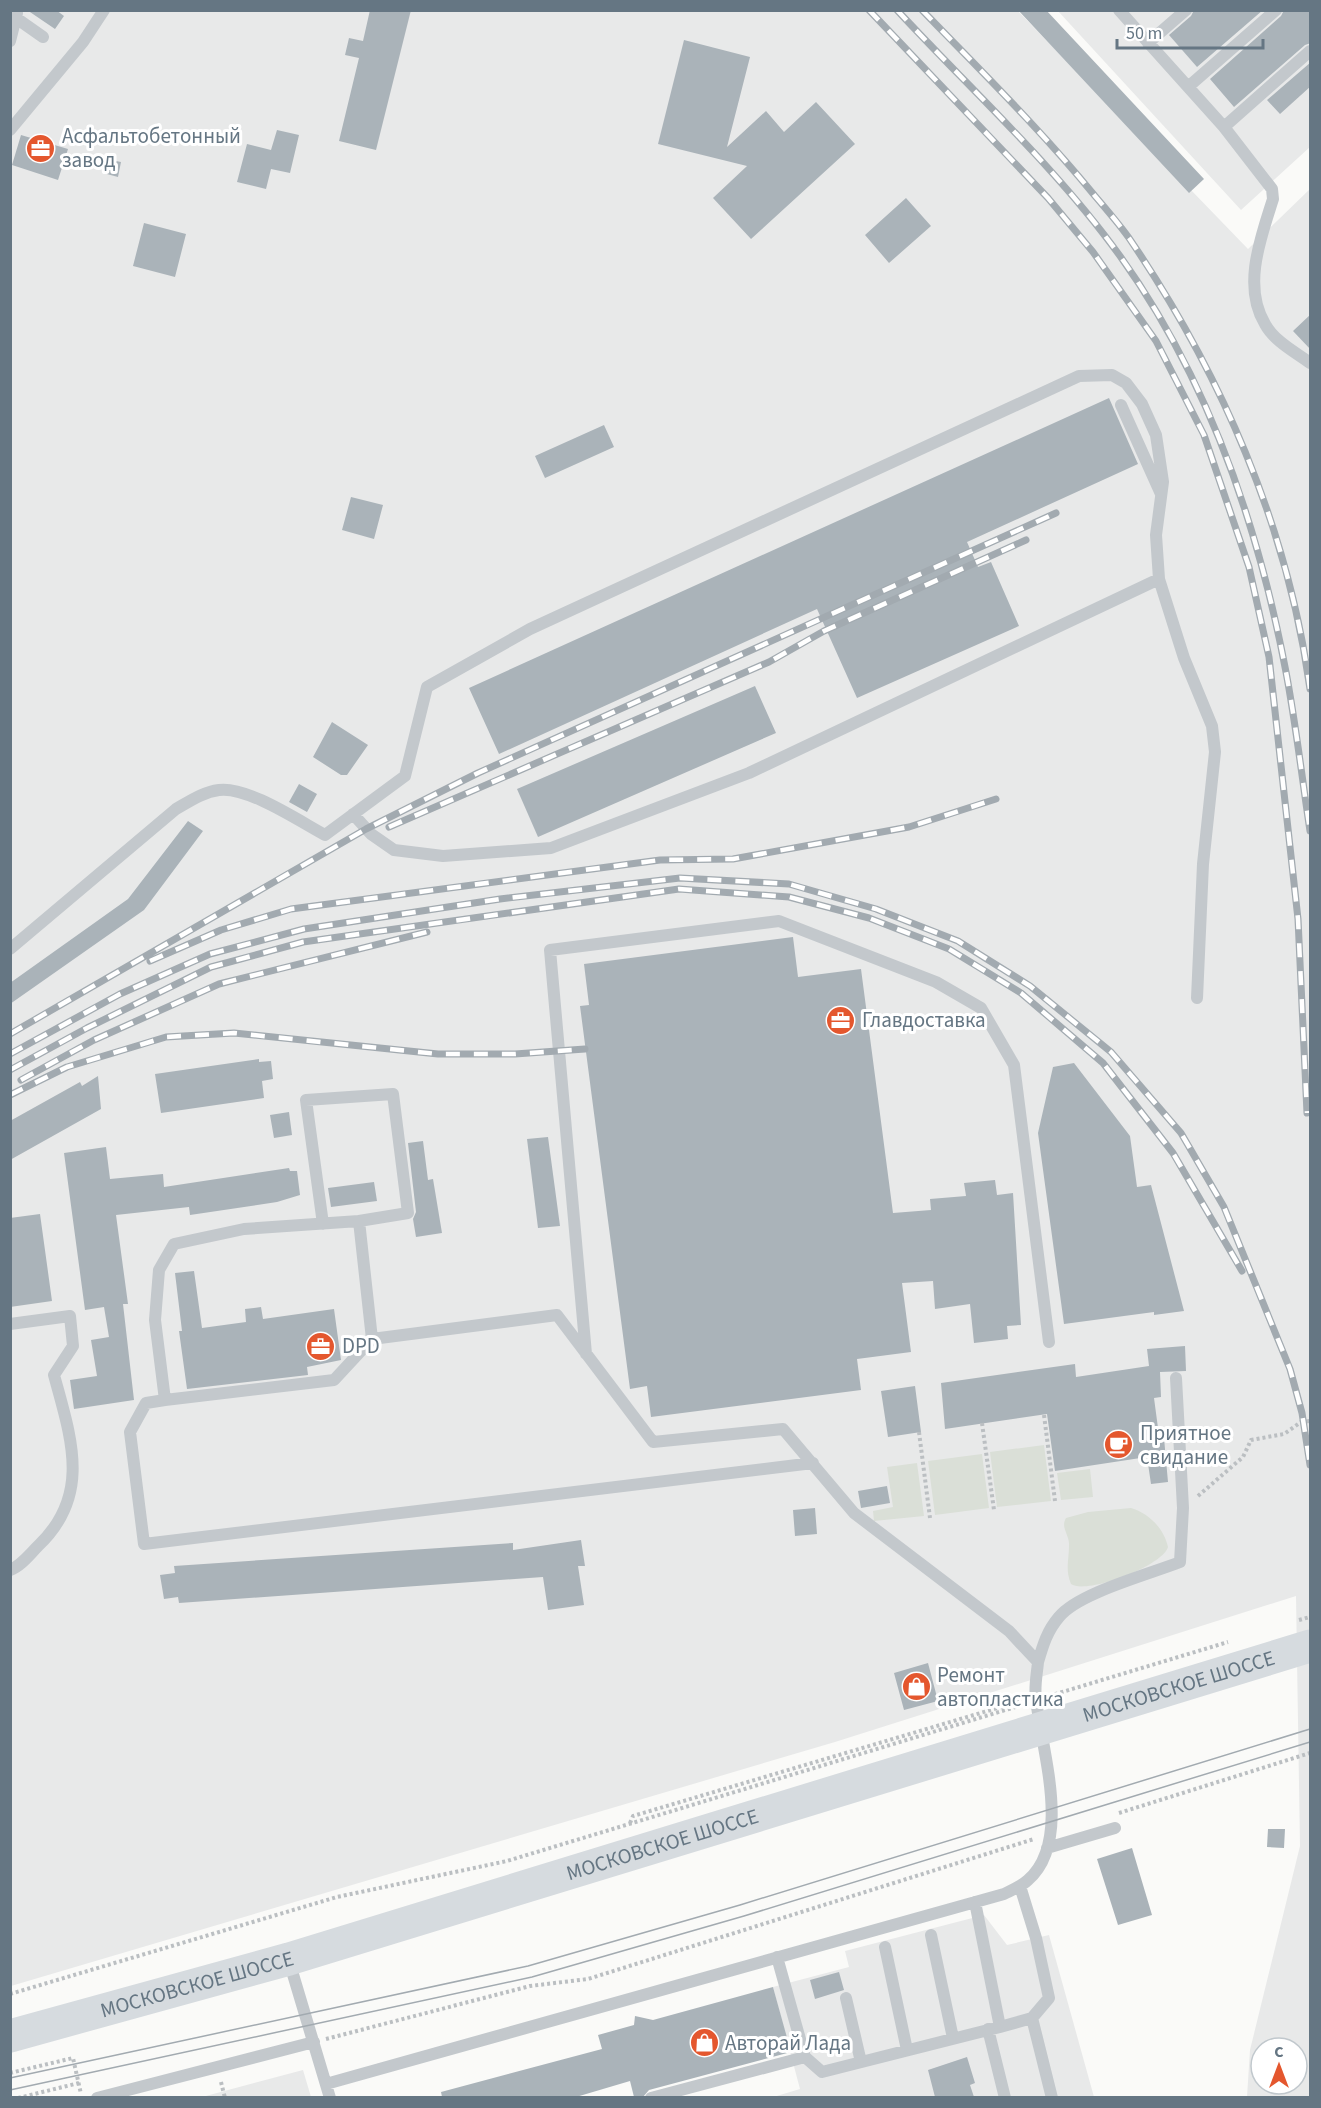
<svg xmlns="http://www.w3.org/2000/svg" width="1321" height="2108" font-family="'Source Sans 3',sans-serif">
<style>
.built{fill:#e8e9e9;fill-rule:evenodd}
.green{fill:#dadfd7}
.building{fill:#aab3b9}
.lines{fill:none;stroke-linecap:round;stroke-linejoin:round}
.path{stroke:#bbbfc2;stroke-width:4;stroke-dasharray:3 3;stroke-linecap:butt}
.service{stroke:#c3c8cc;stroke-width:12}
.primary{stroke:#d6dbdf;stroke-width:33}
.tram{stroke:#a2aab0;stroke-width:1.5}
.rail-casing{stroke:#a2aab0;stroke-width:7}
.rail{stroke:#fff;stroke-width:4.5;stroke-dasharray:14;stroke-linecap:butt}
.labels{text-anchor:middle;dominant-baseline:central;stroke-width:6;stroke-linejoin:round;paint-order:stroke}
.poi-label{font-size:21px;fill:#657683;stroke:#fff;text-anchor:start}
.street-label{font-size:21px;fill:#657683;stroke:#fff}
</style>
<rect width="100%" height="100%" fill="#fafaf8"/>
<path class="built" d="M11,11H1018L1248,249L1310,189V2097H1247L1250,2050L1300,1846L1296,1596L835,1742L11,1986ZM1261,2048H1297V2084H1261Z
M1058,11H1310V147L1241,210Z
M984,1915L1007,1945L1049,1935L1094,2097L770,2098L800,2089L773,1987L849,1967L845,1951Z
M303,2070L311,2097H202Z"/>
<path class="green" d="M1044,1445L1051,1501L997,1507L990,1452Z
M982,1454L989,1508L935,1515L928,1461Z
M917,1463L924,1516L874,1521L873,1511L893,1507L887,1467Z
M1090,1469L1093,1497L1061,1500L1057,1473Z
M1131,1508C1148,1513 1164,1528 1168,1547C1163,1566 1086,1595 1071,1584C1065,1569 1069,1560 1069,1546C1070,1535 1060,1528 1066,1518L1088,1512Z"/>
<path class="building" d="M27,10H56L64,16L55,29Z
M370,10H411L376,150L339,141L359,58L345,55L349,38L363,41Z
M1018,10H1046L1204,179L1189,193Z
M1194,10H1263L1197,67L1169,35L1191,16Z
M1284,10H1311V43L1305,45L1234,107L1210,79L1281,16Z
M684,40L750,57L727,147L766,111L784,132L816,102L855,144L751,239L713,198L747,166L658,144Z
M1311,62V86L1280,114L1267,100Z
M277,130L299,135L290,173L271,169L266,189L237,182L247,144L271,150Z
M21,135L68,149L58,180L12,165Z
M106,159L121,162L118,177L103,173Z
M906,198L931,226L889,263L865,235Z
M144,223L186,234L175,277L133,266Z
M1311,314V350L1293,331Z
M1109,398L1138,464L967,542L978,567L991,562L1019,626L857,698L817,609L499,754L469,688Z
M604,425L614,447L545,478L535,456Z
M351,497L383,505L374,539L342,530Z
M755,686L776,733L538,837L517,789Z
M332,722L368,745L347,775H341L313,757Z
M299,784L317,794L307,812L289,802Z
M188,821L203,831L144,910L10,1004V983L128,899Z
M793,937L798,977L861,969L893,1213L931,1210L930,1199L966,1196L964,1183L995,1180L997,1195L1013,1193L1021,1325L1007,1326L1008,1339L974,1343L970,1304L935,1309L933,1281L902,1283L911,1352L857,1359L861,1390L651,1417L647,1386L630,1389L580,1006L589,1005L584,964Z
M259,1059V1062L271,1061L273,1079L262,1081L264,1098L161,1113L155,1074Z
M1074,1063L1130,1136L1137,1187L1151,1185L1184,1311L1154,1315V1312L1064,1324L1038,1133L1053,1067Z
M98,1076L101,1109L10,1160V1121L80,1082L82,1086Z
M289,1112L292,1135L274,1138L270,1115Z
M548,1137L560,1226L538,1228L527,1139Z
M423,1141L428,1180L433,1179L442,1233L416,1237L413,1219L416,1212L408,1143Z
M106,1147L110,1179L163,1174L164,1187L289,1168L290,1171H297L300,1195L277,1202L190,1215L189,1207L116,1215L128,1304H123L134,1400L74,1409L70,1380L97,1376L91,1340L109,1337L104,1307L85,1310L64,1153Z
M374,1182L377,1201L331,1207L328,1188Z
M40,1214L52,1301L10,1307V1218Z
M194,1271L202,1328L246,1322L245,1309L261,1307L263,1319L334,1309L341,1360L307,1367L308,1375L187,1389L179,1331H182L175,1273Z
M1185,1346L1186,1371L1160,1372L1161,1397L1154,1398L1158,1428L1163,1427L1168,1482L1151,1484L1147,1457L1055,1471L1047,1414L945,1429L941,1383L1075,1364L1076,1377L1149,1366L1147,1349Z
M915,1386L921,1432L888,1437L881,1391Z
M887,1486L890,1503L861,1508L858,1491Z
M815,1508L817,1534L795,1536L793,1510Z
M581,1540L585,1566H578L584,1605L548,1610L543,1577L179,1603L178,1597L164,1599L160,1575L175,1573L174,1566L513,1543V1550Z
M928,1663L938,1701L904,1710L894,1673Z
M1268,1829H1285L1284,1848L1267,1847Z
M1132,1848L1152,1915L1118,1925L1097,1859Z
M839,1972L844,1990L815,1999L810,1980Z
M773,1987L791,2052L649,2090L643,2097H634L630,2081L576,2097H442L441,2092L602,2049L598,2035L634,2025L635,2016L653,2020Z
M967,2057L975,2083L970,2085L974,2097H935L928,2070Z"/>
<g class="lines">
<path class="path" d="M1044,1415L1055,1501
M982,1423L994,1510
M919,1432L930,1518
M1198,1496L1243,1457L1251,1440L1284,1434L1301,1422L1310,1421
M1299,1620L1310,1617
M1049,1696L1228,1642
M1119,1813L1310,1753
M630,1823L633,1816L1021,1701
M10,1994L337,1897L507,1861L1022,1705
M326,2039L530,1986L588,1979L1034,1839
M10,2073L73,2058L81,2094
M221,2082L225,2098
M18,2098L79,2083"/>
<path class="service" d="M1119,10L1224,127L1272,189L1273,199C1261,237 1242,286 1265,324C1274,341 1295,352 1310,363
M16,18L43,37
M10,41L17,13
M1148,43L1186,10
M1188,87L1276,10
M1224,127L1310,51
M10,130L83,42L104,10
M1121,405L1161,494
M353,814L371,834L394,850L443,856L551,848L749,773L1159,579
M10,949L176,809C190,801 203,792 219,790C247,786 299,821 325,835L405,776L427,687L530,629L1079,376L1112,375L1126,383L1142,404L1156,435L1163,482L1156,535L1159,579L1184,658L1212,726L1215,752L1203,864L1197,998
M323,1224L306,1100L393,1094L408,1213L359,1221
M10,1324L70,1316L73,1346L54,1375C71,1438 92,1495 38,1546C30,1554 21,1566 10,1570
M586,1354L550,950L779,921L936,982L981,1008L1014,1065L1049,1342
M165,1400L146,1403L130,1432L144,1544L813,1463
M1038,1662C1043,1645 1047,1631 1059,1617C1078,1593 1150,1574 1180,1562L1183,1508L1176,1378
M1047,1848L1115,1828
M931,1935L953,2038
M885,1947L907,2050
M289,1961L330,2098
M846,1998L861,2062
M1032,2018L1052,2098
M1000,2027L1032,2018L1049,1998L1036,1938L1020,1886
M988,2029L1005,2098
M805,2057L822,2072L1000,2027L975,1902
M326,2084L1004,1894C1012,1890 1022,1886 1028,1880C1073,1841 1041,1748 1036,1699C1034,1687 1037,1674 1038,1662L1009,1631L854,1513L783,1429L653,1442L557,1315L372,1339L334,1380L165,1400L155,1320L159,1270L174,1244L244,1229L359,1221L372,1339
M97,2098L314,2042
M651,2098L805,2057L777,1957"/>
<path class="primary" id="s1" d="M10,2036L289,1959L1310,1646"/>
<path class="tram" d="M10,2078L528,1966L740,1905L1310,1729
M10,2090L532,1977L744,1916L1310,1742"/>
<defs>
<path id="rail" d="M869,10L1048,198L1093,252L1156,341L1204,435L1249,567L1269,657L1298,919L1307,1113
M897,10C972,91 1056,167 1120,256C1208,379 1258,524 1286,672C1296,725 1302,778 1310,831
M922,10C981,71 1042,131 1095,196C1107,210 1119,224 1129,238C1221,373 1288,527 1310,689
M389,827L769,662L824,631L1026,540
M150,961L221,930L291,909L660,860L733,859L909,827L996,799
M10,1034L366,829L478,773L1056,513
M10,1054L120,994L210,954L304,929L500,899L680,878L789,884L876,909L958,941L1030,986L1111,1052L1181,1133L1224,1207L1290,1369L1302,1413L1310,1465
M10,1070L87,1028L211,967L303,942L679,889L789,897L869,918L949,949L1021,993L1103,1063L1173,1153L1242,1271
M21,1080L94,1040L219,984L427,932
M10,1095L67,1067L166,1037L234,1033L438,1054H515L585,1049"/>
</defs>
<use href="#rail" class="rail-casing"/>
<use href="#rail" class="rail"/>
</g>
<defs>
<symbol id="office-disc" viewBox="-11 -11 22 22"><circle r="9.5" fill="#e4572e" stroke="#fff"/><path d="M-6-3h4V-5.5h4V-3h4V5H-6ZM-1-4.5V-3h2v-1.5ZM-6 0V1H6V0Z" fill="#fff"/></symbol>
<symbol id="cafe-disc" viewBox="-11 -11 22 22"><circle r="9.5" fill="#e4572e" stroke="#fff"/><path d="M-5.5-4.5H6V0H3Q3 3.5 0 3.5H-2.5Q-5.5 3.5-5.5 0ZM3-3.2v2h1.7v-2ZM-6 4.5H4V6H-6Z" fill="#fff"/></symbol>
<symbol id="shop-disc" viewBox="-11 -11 22 22"><circle r="9.5" fill="#e4572e" stroke="#fff"/><path d="M-5-2.5h2.3a2.7 3.5 0 0 1 5.4 0H5L5.5 6h-11ZM-1.5-2.5h3a1.5 2.3 0 0 0-3 0Z" fill="#fff"/></symbol>
</defs>
<g fill-rule="evenodd">
<use href="#office-disc" x="24" y="132" width="33" height="33"/>
<use href="#office-disc" x="824" y="1004" width="33" height="33"/>
<use href="#office-disc" x="304" y="1330" width="33" height="33"/>
<use href="#cafe-disc" x="1102" y="1428" width="33" height="33"/>
<use href="#shop-disc" x="900" y="1670" width="33" height="33"/>
<use href="#shop-disc" x="688" y="2026" width="33" height="33"/>
</g>
<g class="labels">
<g class="poi-label">
<text x="62" y="136">Асфальтобетонный<tspan x="62" dy="24">завод</tspan></text>
<text x="862" y="1020">Главдоставка</text>
<text x="342" y="1346">DPD</text>
<text x="1140" y="1433">Приятное<tspan x="1140" dy="24">свидание</tspan></text>
<text x="937" y="1675">Ремонт<tspan x="937" dy="24">автопластика</tspan></text>
<text x="725" y="2043">Авторай Лада</text>
</g>
<g class="street-label">
<text stroke="none"><textPath href="#s1" startOffset="1220">МОСКОВСКОЕ ШОССЕ</textPath></text>
<text stroke="none"><textPath href="#s1" startOffset="680">МОСКОВСКОЕ ШОССЕ</textPath></text>
<text stroke="none"><textPath href="#s1" startOffset="194">МОСКОВСКОЕ ШОССЕ</textPath></text>
</g>
</g>
<rect width="1321" height="2108" fill="none" stroke="#657683" stroke-width="24"/>
<g transform="translate(1279 2066)"><circle r="28" fill="#ffffff" stroke="#c1c8cd" stroke-width="1.5"/>
<path d="M0-4.5L10 22L0 15L-10 22Z" fill="#e4572e"/>
<text y="-9" font-size="16" font-weight="bold" text-anchor="middle" fill="#657683">С</text>
</g>
<path d="M1117 39v9h146v-9" fill="none" stroke="#657683" stroke-width="3"/>
<text x="1126" y="39" font-size="18" fill="#657683" stroke="#ffffff" stroke-width="4.5" paint-order="stroke">50 m</text>
</svg>
